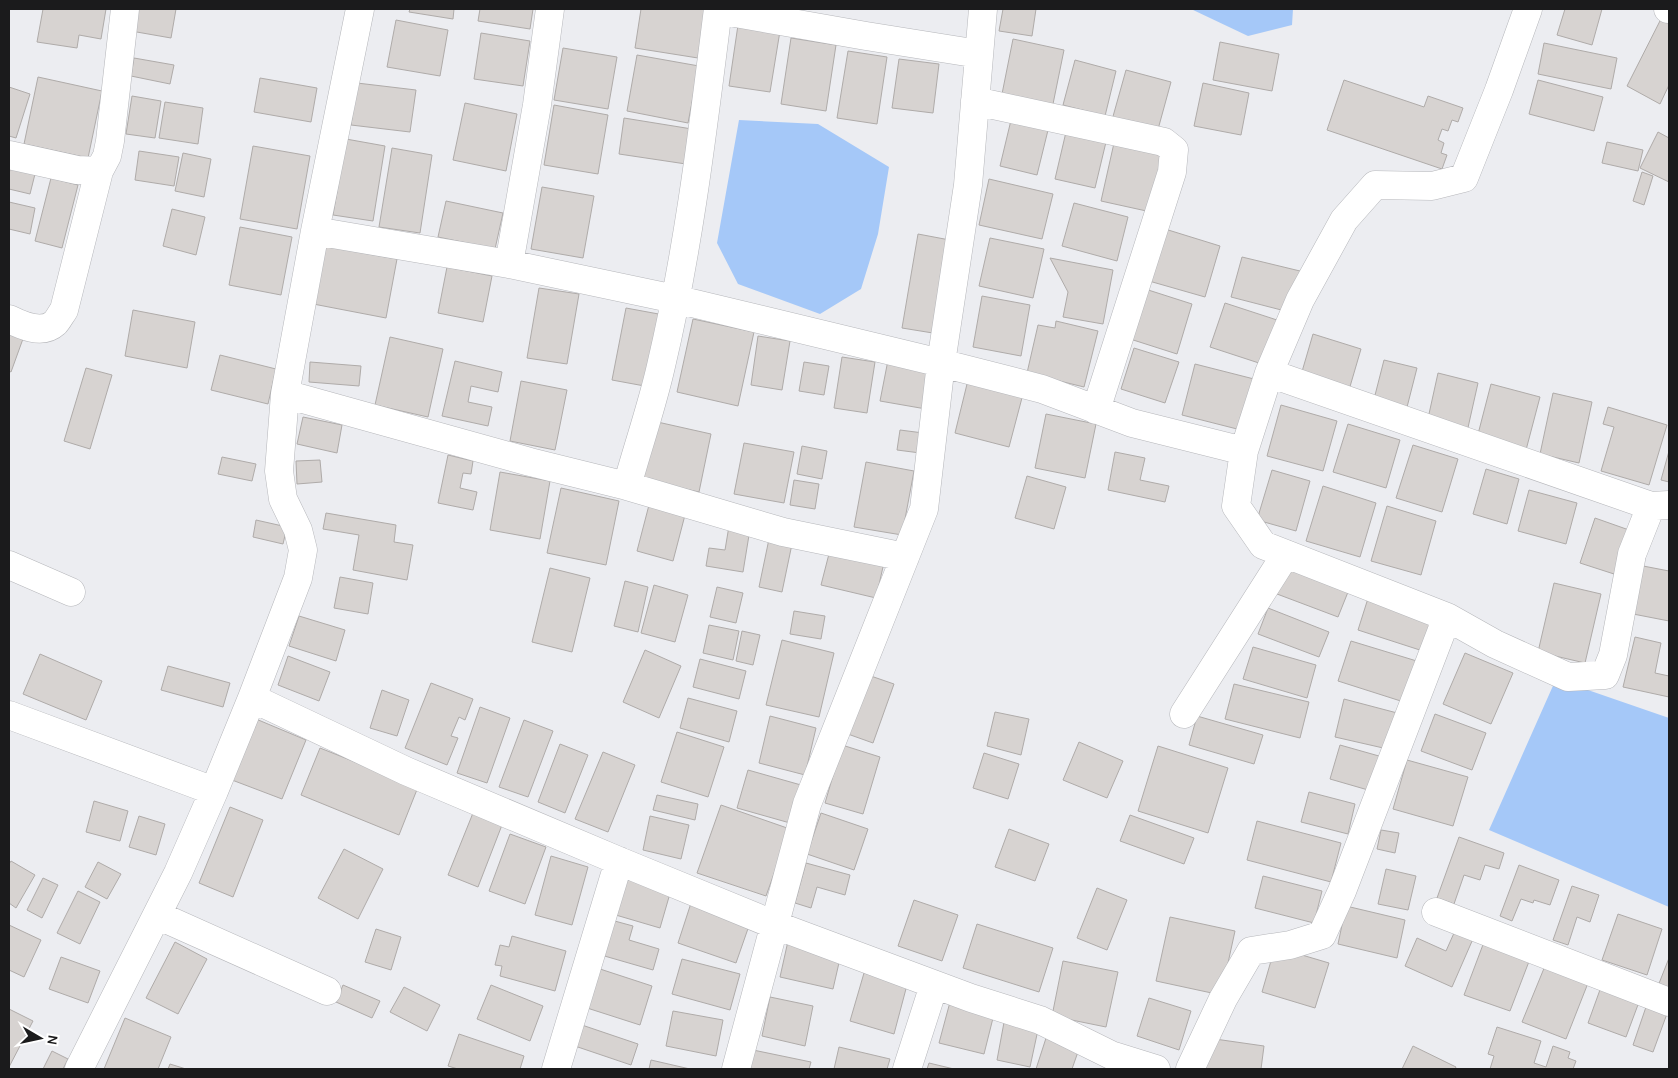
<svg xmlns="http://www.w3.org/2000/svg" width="1678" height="1078" font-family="Karla,sans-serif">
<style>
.water{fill:#a5c8f8}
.building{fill:#d7d3d1;stroke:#afaba9}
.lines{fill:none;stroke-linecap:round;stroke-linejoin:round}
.minor-casing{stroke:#b6b7bb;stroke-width:29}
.minor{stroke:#fff;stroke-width:28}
</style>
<rect width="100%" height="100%" fill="#ecedf1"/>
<path class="water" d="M1191,9H1293L1292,25L1248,36Z
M739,120L818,124L889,167L878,234L861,289L820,314L738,284L717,243Z
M1556,679L1669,718V907L1489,830Z"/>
<path class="building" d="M43,9H106L101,39L79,35L77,48L37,42Z
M134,9H176L171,38L131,31Z
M410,9H454L453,19L409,12Z
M480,9H533L530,29L478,21Z
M641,9H705L698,58L635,48Z
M1003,9H1036L1032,36L999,31Z
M1565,9H1602L1592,45L1557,35Z
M1665,11L1669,14V85L1660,104L1627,86Z
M396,20L448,30L440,76L387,67Z
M738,25L780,31L770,92L729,86Z
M481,33L530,41L523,86L474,79Z
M791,38L836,45L826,111L781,104Z
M1013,39L1064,50L1053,104L1002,94Z
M1220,42L1279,54L1272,91L1213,80Z
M1544,43L1617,58L1611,89L1538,74Z
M563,48L617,57L608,109L554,100Z
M848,51L887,57L877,124L837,118Z
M637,55L699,66L688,123L627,111Z
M134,58L174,65L170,84L131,76Z
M899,59L939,64L933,113L892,108Z
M1075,60L1116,71L1105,116L1063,105Z
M1126,70L1171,82L1157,133L1112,120Z
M38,77L102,91L88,158L24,144Z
M260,78L317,88L311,122L254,112Z
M1344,80L1424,107L1428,96L1463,108L1458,122L1452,120L1448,131L1442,129L1438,140L1444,143L1441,153L1447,155L1442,169L1327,130Z
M1538,80L1603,97L1594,131L1529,114Z
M357,83L416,90L410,132L351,125Z
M1203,83L1249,93L1241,135L1194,126Z
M9,87L30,94L16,138L9,136Z
M132,96L161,101L155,138L126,134Z
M165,102L203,108L198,144L159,138Z
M465,103L517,114L506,171L453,160Z
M554,105L608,115L598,174L544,165Z
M1012,116L1049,126L1037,175L1000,166Z
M624,118L692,129L686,164L619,154Z
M1066,132L1106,142L1095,188L1055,179Z
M1658,132L1669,138V182L1640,168Z
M346,139L385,146L373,221L333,215Z
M1607,142L1643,150L1638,171L1602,163Z
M1114,143L1163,153L1151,212L1101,201Z
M253,146L310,156L297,229L240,219Z
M392,148L432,155L420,233L379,227Z
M139,151L179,157L174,186L135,180Z
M183,153L211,159L204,197L175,191Z
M11,165L36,170L30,194L9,189V174Z
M1642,172L1653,176L1644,205L1633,201Z
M51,178L78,185L62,248L35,241Z
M989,179L1053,194L1042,239L979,225Z
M542,187L594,196L583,258L531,249Z
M446,201L503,213L495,249L438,237Z
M9,202L35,208L30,234L9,229Z
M1074,203L1128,217L1117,261L1062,246Z
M172,209L205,217L196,255L163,246Z
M240,227L292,237L281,295L229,285Z
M1165,229L1220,246L1205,297L1149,281Z
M918,234L955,241L939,334L902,328Z
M990,238L1044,249L1033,298L979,286Z
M319,245L397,259L386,318L308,303Z
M1242,257L1300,271L1289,312L1231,297Z
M1050,258L1113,270L1103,324L1063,317L1068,292Z
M447,267L492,276L483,322L438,313Z
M539,288L579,294L567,364L527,358Z
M1142,288L1192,304L1177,354L1127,338Z
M982,296L1030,305L1021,356L973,347Z
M1225,303L1280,321L1265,365L1210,347Z
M626,308L664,315L650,387L612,380Z
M133,310L195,322L187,368L125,356Z
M693,319L754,332L738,406L677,392Z
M1056,321L1098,331L1084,387L1027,373L1038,325L1055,328Z
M9,330L24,336L11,372L9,371Z
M1313,334L1361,349L1349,390L1301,375Z
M758,336L790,341L782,390L751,385Z
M390,337L443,349L428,417L375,405Z
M1134,348L1179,362L1165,403L1121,389Z
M220,355L276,369L268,404L211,390Z
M889,355L934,363L926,409L880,401Z
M842,357L875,362L867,413L834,408Z
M1384,360L1417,368L1405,415L1372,407Z
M455,361L502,372L498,392L471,386L468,402L492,407L488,426L442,416Z
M310,362L361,366L359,386L309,382Z
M804,362L829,366L824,395L799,391Z
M1195,364L1254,379L1241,430L1182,415Z
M86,368L112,375L90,449L64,441Z
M1438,373L1478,383L1467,432L1427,423Z
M968,380L1023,394L1009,447L955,433Z
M521,381L567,390L555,450L510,441Z
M1491,384L1540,397L1526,450L1477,438Z
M1553,393L1592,402L1579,463L1540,454Z
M1281,405L1337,421L1323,471L1267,456Z
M1608,407L1667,425L1649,485L1601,471L1614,427L1603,424Z
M1046,414L1096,424L1085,478L1035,468Z
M303,417L342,425L337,453L297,444Z
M653,421L711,434L699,492L640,479Z
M1348,424L1400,440L1386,488L1333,472Z
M900,430L931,434L928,454L897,450Z
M744,443L794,452L784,503L734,494Z
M1413,445L1458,459L1442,512L1396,498Z
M802,446L827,451L822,479L797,474Z
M1669,451V482L1661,480Z
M1115,452L1145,458L1140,480L1169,486L1165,502L1108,490Z
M448,455L473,461L471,474L463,473L460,488L477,492L473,510L438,503Z
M222,457L256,464L252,481L218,474Z
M320,460L322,482L297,484L296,461Z
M866,462L914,471L902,535L854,527Z
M1486,469L1519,479L1507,524L1473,514Z
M1272,470L1310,481L1296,531L1257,520Z
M500,472L550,481L540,539L490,530Z
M1027,476L1066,487L1054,529L1015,518Z
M794,480L819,484L815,509L790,505Z
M1323,486L1376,503L1360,557L1306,541Z
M561,488L619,501L606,565L547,553Z
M1529,490L1577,503L1566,544L1518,531Z
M649,505L685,515L673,561L637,551Z
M1387,506L1436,521L1421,575L1371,561Z
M326,513L396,525L394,542L413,545L407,580L353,570L359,535L323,529Z
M1595,518L1629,530L1614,574L1580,563Z
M256,520L287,527L283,544L253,537Z
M729,526L750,529L743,572L706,566L709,548L725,550Z
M769,539L792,544L782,592L759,587Z
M831,546L885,558L876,598L821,585Z
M1288,564L1350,587L1338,617L1277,594Z
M1638,565L1669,571V621L1628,613Z
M550,568L590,578L572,652L532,642Z
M340,577L373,583L368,614L334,608Z
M625,581L648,587L638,632L614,626Z
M1554,583L1601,594L1585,663L1538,652Z
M654,585L688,595L675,642L641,633Z
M717,587L743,593L736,623L710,617Z
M1370,592L1438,614L1426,652L1358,630Z
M1268,608L1329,632L1319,657L1258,634Z
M794,611L825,616L821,639L790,634Z
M299,616L345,630L336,661L289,646Z
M709,625L739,631L733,660L703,653Z
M742,631L760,635L753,665L736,661Z
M1635,637L1661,643L1655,673L1669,676V697L1623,687Z
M782,640L834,653L819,717L766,705Z
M1351,641L1420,662L1407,703L1338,681Z
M1253,647L1316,665L1307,698L1243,679Z
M645,650L681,666L659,718L623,702Z
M1465,653L1513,673L1491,724L1443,704Z
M40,654L102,681L86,720L23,694Z
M288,656L330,672L319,701L278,685Z
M700,659L746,671L739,699L693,687Z
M168,666L230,683L223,707L161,690Z
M865,674L894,684L873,743L845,733Z
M431,683L473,699L465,720L459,717L451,736L458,738L447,765L405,748Z
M1234,684L1309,702L1300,738L1225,719Z
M382,690L409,700L397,736L370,728Z
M688,698L737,711L729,742L680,728Z
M1344,699L1401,714L1392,750L1335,737Z
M480,707L510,718L487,783L457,773Z
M995,712L1029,719L1021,755L987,746Z
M1435,714L1486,733L1472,770L1421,751Z
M770,716L816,728L805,775L759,763Z
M1197,716L1263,735L1254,764L1189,745Z
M256,719L306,740L282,799L232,780Z
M524,720L553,731L528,797L499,787Z
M677,732L724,747L708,797L661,782Z
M1079,742L1123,761L1107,798L1063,780Z
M560,744L588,755L565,813L538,802Z
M842,745L880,757L863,814L825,803Z
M1340,745L1386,758L1375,792L1330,779Z
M1158,746L1228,768L1208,833L1138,811Z
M320,748L418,787L399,835L301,795Z
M603,752L635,765L608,832L575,819Z
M984,753L1019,764L1008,799L973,788Z
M1407,760L1468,777L1453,826L1393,809Z
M748,770L801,785L790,823L737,808Z
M1309,792L1355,804L1348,834L1301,822Z
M657,795L698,804L695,820L653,810Z
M94,801L128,811L120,841L86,832Z
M721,805L790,829L766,896L697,873Z
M230,807L263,820L233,897L199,883Z
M473,813L502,825L478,887L448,875Z
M821,813L868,829L854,870L807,854Z
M1130,815L1194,838L1184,864L1120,841Z
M139,816L165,824L156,855L129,847Z
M650,816L689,825L681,859L643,850Z
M1257,821L1341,843L1331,882L1247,860Z
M1009,829L1049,844L1035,881L995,867Z
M1381,830L1399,833L1395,853L1377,849Z
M510,834L546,847L525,904L489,891Z
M1459,837L1504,853L1499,869L1485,865L1480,880L1464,875L1454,904L1437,898Z
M344,849L383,869L358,919L318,898Z
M551,856L588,867L572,925L535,915Z
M11,861L35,875L16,908L9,903V864Z
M98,862L121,874L107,899L85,887Z
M806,863L850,875L845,895L817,887L811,908L795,903Z
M1519,865L1559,880L1550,905L1534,900L1533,903L1521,899L1512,921L1500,916Z
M1386,869L1416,876L1408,910L1378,904Z
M621,875L671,890L660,928L609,913Z
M1263,876L1322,891L1314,923L1255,908Z
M43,878L58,885L42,918L27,910Z
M1572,886L1599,895L1590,922L1577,917L1568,945L1553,940Z
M1097,888L1127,900L1107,950L1077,938Z
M78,891L100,902L80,944L57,933Z
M692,900L751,920L736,963L678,943Z
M914,900L958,915L942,961L898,946Z
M1346,906L1405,920L1397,958L1338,944Z
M1618,914L1662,929L1647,975L1602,960Z
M1170,917L1235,931L1221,995L1156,981Z
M611,920L633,926L629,940L659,949L653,970L601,955Z
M977,924L1053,948L1039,992L963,968Z
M1458,924L1476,932L1452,987L1405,966L1417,938L1446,951Z
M9,925L41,940L24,977L9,970Z
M376,929L401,937L391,970L365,962Z
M1487,934L1533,951L1510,1011L1464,995Z
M512,936L566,951L555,991L500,976L502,966L495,965L500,945L509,947Z
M788,941L841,954L833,989L780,977Z
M175,942L207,959L178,1014L146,998Z
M1275,947L1329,963L1315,1008L1262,992Z
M61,957L100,971L88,1003L49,989Z
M1669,958V990L1658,986Z
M682,959L740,974L730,1010L672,994Z
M1063,961L1118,972L1106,1027L1052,1016Z
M1547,961L1590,978L1566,1039L1522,1022Z
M597,968L652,986L640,1025L584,1007Z
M864,973L907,985L894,1034L850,1021Z
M343,985L380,1001L372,1018L336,1002Z
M491,985L543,1006L530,1041L477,1019Z
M404,987L440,1005L427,1031L390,1012Z
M1601,987L1639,1002L1626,1037L1588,1023Z
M770,997L813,1006L805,1046L762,1036Z
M1149,998L1191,1011L1179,1050L1137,1036Z
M950,1002L994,1014L984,1054L939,1043Z
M1647,1004L1668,1011L1653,1052L1633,1045Z
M9,1009L33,1021L9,1067Z
M673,1011L723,1020L716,1056L666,1046Z
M1005,1017L1039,1025L1030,1067L997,1060Z
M125,1018L171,1037L158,1069H104Z
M573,1022L638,1044L631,1065L566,1043Z
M1497,1027L1541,1041L1534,1063L1546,1067L1553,1046L1570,1052L1568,1058L1576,1061L1573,1069H1490L1494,1056L1488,1054Z
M459,1034L524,1056L520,1069H458L448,1066Z
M1047,1035L1080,1046L1072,1069H1036Z
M1208,1038L1264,1046L1261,1069H1204Z
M1413,1046L1456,1067L1455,1069H1402Z
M839,1047L890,1059L887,1069H834Z
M753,1050L811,1062L809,1069H749Z
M52,1051L68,1059L63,1069H43Z
M651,1060L690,1069H649Z
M929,1063L954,1069H927Z
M170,1064L186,1069H168Z"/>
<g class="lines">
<defs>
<path id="minor" d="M1668,9H1669
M718,10L866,36L979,54
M975,101L1164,142L1174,150L1172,172L1096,410
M9,155L77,170L99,171L107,156L110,141L125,9
M315,231L509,264L675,299L941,363L1042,389L1132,423L1244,451L1236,506L1263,545L1447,617L1342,891L1322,935L1290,945L1251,951L1223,999L1190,1069
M509,264L537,105L550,9
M9,319C21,325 42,335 55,323C58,320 61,314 64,310L99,171
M1269,373L1651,506
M285,394L530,462L627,486L783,532L905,557
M1244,451L1269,373L1300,300L1344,220L1375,185L1432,186L1464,178L1499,90L1528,9
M627,486C638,446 652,406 661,366C689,248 703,128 718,9
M9,565L71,592
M1447,617L1495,644L1568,677L1605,675L1613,655L1632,554L1651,506L1669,505
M252,698L406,771L619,861L775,925L971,998L1040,1020L1111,1055L1156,1069
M1184,714L1286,554
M9,715L214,791
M1436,912L1669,1002
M157,915L327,991
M79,1069L178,873L214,791L252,698L298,578L303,550L298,530L283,499L279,471L285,394L315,231L360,9
M556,1069L619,861
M736,1069L807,804L924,509L941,363L968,185L983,9
M907,1069L934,985"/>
</defs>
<use href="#minor" class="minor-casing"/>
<use href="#minor" class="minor"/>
</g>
<rect width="1678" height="1078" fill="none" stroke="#1b1b1c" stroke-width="20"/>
<g transform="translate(40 1038) rotate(99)" stroke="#ffffff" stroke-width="4" paint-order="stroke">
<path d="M0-4L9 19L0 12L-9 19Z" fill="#1b1b1c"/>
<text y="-8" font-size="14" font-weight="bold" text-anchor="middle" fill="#1b1b1c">N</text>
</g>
</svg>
